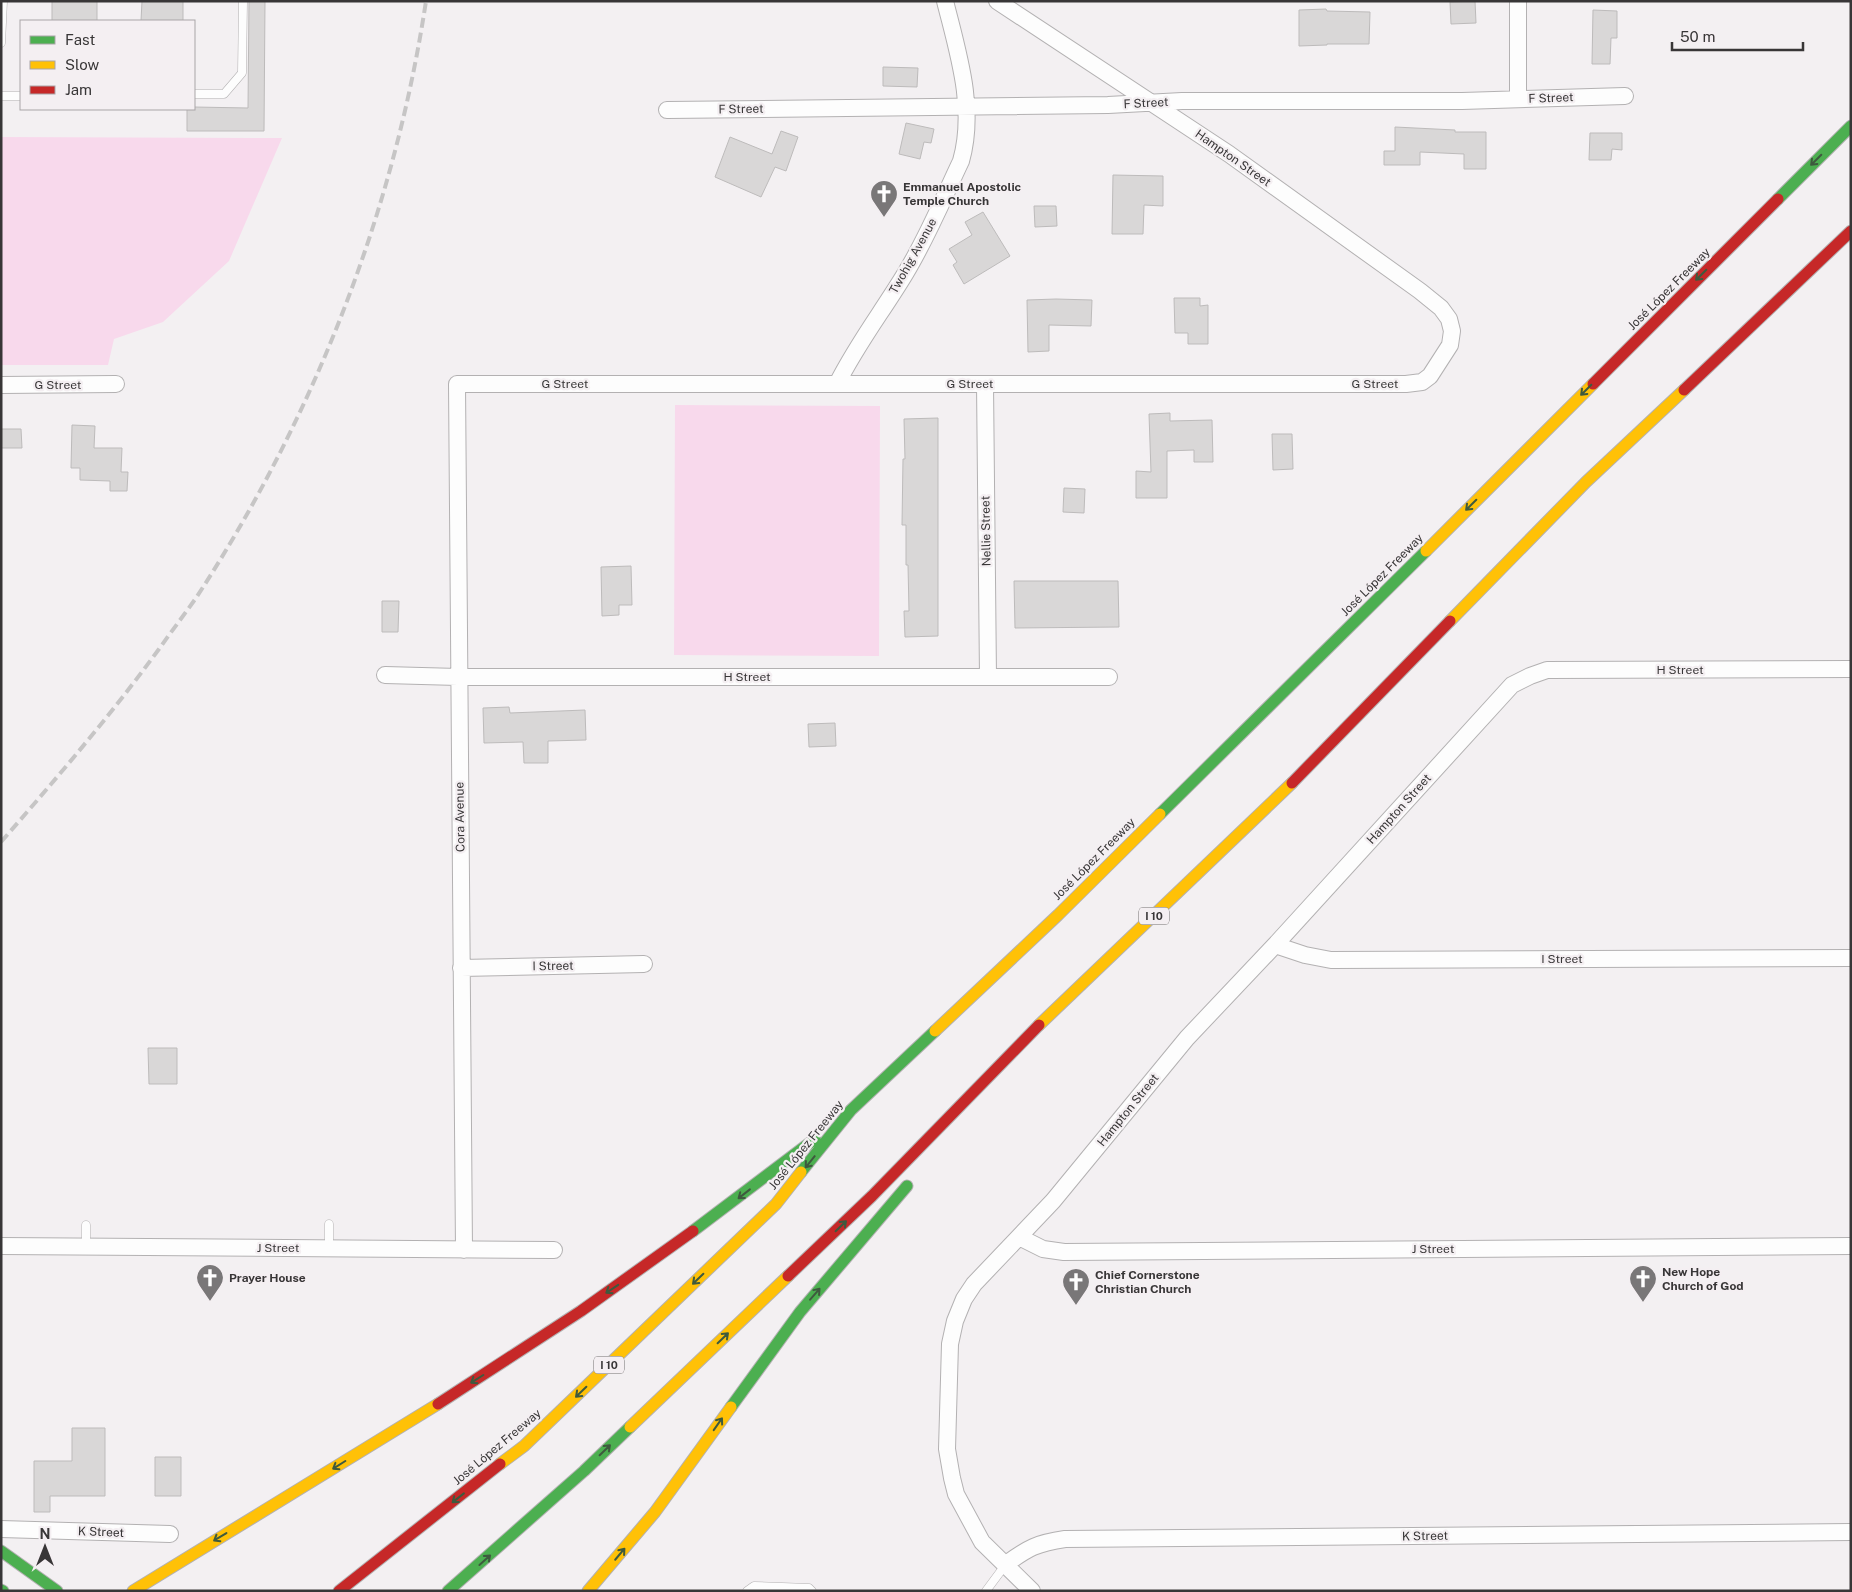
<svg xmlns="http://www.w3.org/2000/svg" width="1852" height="1592" font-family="'Public Sans',sans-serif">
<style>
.green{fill:#f8d9ec}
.building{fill:#d9d7d7;stroke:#bdbbbb}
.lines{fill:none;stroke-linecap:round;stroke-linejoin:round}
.lane-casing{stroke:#b3b1b2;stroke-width:9}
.street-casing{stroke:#b3b1b2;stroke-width:18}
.fast-casing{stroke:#b3b1b2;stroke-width:13}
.slow-casing{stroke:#b3b1b2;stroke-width:13}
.jam-casing{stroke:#b3b1b2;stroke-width:13}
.lane{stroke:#fdfdfd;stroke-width:8}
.street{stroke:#fdfdfd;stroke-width:16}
.fast{stroke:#4caf50;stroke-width:11}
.slow{stroke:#ffc107;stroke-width:11}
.jam{stroke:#c62828;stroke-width:11}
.rail{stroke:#c6c5c5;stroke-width:4;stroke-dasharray:10 5;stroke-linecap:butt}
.oneway{stroke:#3e5a3e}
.labels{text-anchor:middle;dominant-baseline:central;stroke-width:4.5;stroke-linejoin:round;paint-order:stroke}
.shield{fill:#f4eff2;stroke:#706e6f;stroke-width:1}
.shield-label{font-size:11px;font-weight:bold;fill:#383637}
.street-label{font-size:12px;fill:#383637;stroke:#f4eff2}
.poi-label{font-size:12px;font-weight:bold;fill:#383637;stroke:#f4eff2;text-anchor:start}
</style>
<rect width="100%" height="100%" fill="#f3f0f2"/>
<path class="green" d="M1,137L282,138L229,261L163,322L114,339L108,365H1Z
M675,405L880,406L879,656L674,655Z"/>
<path class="building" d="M52,1H97V21H52Z
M142,1H183V21H141Z
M249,1H265L264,131H187V109H194V107L248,108Z
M1475,1L1476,23L1451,24L1450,2Z
M1326,9L1327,11L1370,12L1369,44H1327V45L1299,46V10Z
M1593,10L1617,11V38H1611L1610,64H1592Z
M883,67L918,68L917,87L883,86Z
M906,123L934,129L931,143L924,142L920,159L899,154Z
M1395,127L1455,130V132H1486V169H1464V154L1420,152V165H1384V151H1395Z
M781,131L798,137L786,171L775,167L761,197L715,177L730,137L772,154Z
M1590,133H1622V150L1612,149L1611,160H1589Z
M1113,175L1163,176V206L1144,205L1143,234H1112Z
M1034,206H1056L1057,226L1035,227Z
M983,212L1010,256L964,284L953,265L957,262L949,249L972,235L965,222Z
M1174,298H1200V306L1208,305V344H1188V333H1175Z
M1056,299L1092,300L1091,326L1049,325V351L1028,352L1027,300Z
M1170,413V421L1212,420L1213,462H1194V450L1167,451V498H1136V471L1151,472L1149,414Z
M938,418V636L905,637L904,611H909L908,565H906V525H902L903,459H905L904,419Z
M72,425L95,426L94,448H122L121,472H128L127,491H110V481L80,480V468H71Z
M1,429H21L22,448H1Z
M1272,434H1292L1293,469L1273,470Z
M1064,488L1085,489L1084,513L1063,512Z
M631,566L632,605H619V615L602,616L601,567Z
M1014,581H1118L1119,627L1015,628Z
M382,601H399L398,632H382Z
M509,707L510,713L585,710L586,740L548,741V763H524L523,742L484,743L483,708Z
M835,723L836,746L809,747L808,724Z
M148,1048H177V1084H149Z
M72,1428H105V1496H50V1512H34V1461H72Z
M155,1457H181V1496H155Z"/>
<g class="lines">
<defs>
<path id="lane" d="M1,43L3,1
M194,94H224L242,73L243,1
M1,96H21
M329,1224V1249
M86,1247V1225
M747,1591L754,1586L809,1588L812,1591
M986,1591L1006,1564"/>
<path id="street" d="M1518,1V99
M667,110L1108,105L1182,101H1462L1625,96
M837,384C857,344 882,312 905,274C927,238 943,199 961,161C976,108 958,53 945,1
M985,384L988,677
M1,385L116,384
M385,675L458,677H1109
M1275,945L1305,955L1331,960L1851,958
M461,968L644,964
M1019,1237L1043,1249L1064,1252L1851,1246
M1,1246L554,1250
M464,1250L457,384H1406L1422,382L1430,376L1450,345L1452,331L1449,319L1441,308L1420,291L1229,154L997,1
M1,1529L170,1534
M1006,1564C1028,1548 1037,1543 1065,1539L1851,1532
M1032,1591L982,1542L956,1494L952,1478L947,1449L950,1344L955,1321L964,1299L974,1284L1053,1201L1187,1038L1275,945L1512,685L1530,676L1547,670L1851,669"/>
<path id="fast" d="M1778,199L1851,126
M1160,814L1426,551
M801,1172L851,1110L935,1031
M693,1231L815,1139
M731,1407L800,1312L907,1186
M1,1551L57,1591
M1,1590L3,1591
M448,1591L584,1471L630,1427"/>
<path id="slow" d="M1426,551L1593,384
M1450,621L1586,482L1684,390
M1039,1025L1292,783
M935,1031L1058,915L1160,814
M630,1427L788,1276
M500,1464L524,1446L776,1204L801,1172
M133,1591L438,1404
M588,1591L655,1512L731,1407"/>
<path id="jam" d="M1593,384L1778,199
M1684,390L1851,231
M1292,783L1450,621
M788,1276L872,1196L1039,1025
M438,1404L581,1311L693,1231
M339,1591L500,1464"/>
</defs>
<use href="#lane" class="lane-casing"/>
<use href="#street" class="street-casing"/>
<use href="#fast" class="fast-casing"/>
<use href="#slow" class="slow-casing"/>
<use href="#jam" class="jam-casing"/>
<use href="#lane" class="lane"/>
<use href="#street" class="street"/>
<use href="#fast" class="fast"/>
<use href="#slow" class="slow"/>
<use href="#jam" class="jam"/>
<path class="rail" d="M1,842C56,779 110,716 159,649C171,632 184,615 196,598C313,419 394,213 426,1"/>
</g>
<defs><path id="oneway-shaft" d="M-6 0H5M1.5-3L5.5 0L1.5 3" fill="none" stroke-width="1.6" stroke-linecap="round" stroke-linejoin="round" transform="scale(1.25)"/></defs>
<g class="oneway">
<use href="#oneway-shaft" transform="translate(1816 160) rotate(135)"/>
<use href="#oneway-shaft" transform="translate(1701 275) rotate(135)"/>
<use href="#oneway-shaft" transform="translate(1586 390) rotate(135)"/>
<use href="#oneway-shaft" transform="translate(1471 505) rotate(135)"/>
<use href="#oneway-shaft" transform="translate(810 1162) rotate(129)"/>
<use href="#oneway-shaft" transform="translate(744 1194) rotate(142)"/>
<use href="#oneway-shaft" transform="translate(841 1226) rotate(-44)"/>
<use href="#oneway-shaft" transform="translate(698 1279) rotate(136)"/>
<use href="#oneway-shaft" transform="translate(612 1289) rotate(146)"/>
<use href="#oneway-shaft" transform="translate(815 1294) rotate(-49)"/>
<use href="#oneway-shaft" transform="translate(723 1338) rotate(-44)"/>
<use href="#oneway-shaft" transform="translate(477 1379) rotate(148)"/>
<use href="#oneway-shaft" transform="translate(581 1392) rotate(136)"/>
<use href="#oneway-shaft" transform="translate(718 1424) rotate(-55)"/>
<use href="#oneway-shaft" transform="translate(605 1450) rotate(-44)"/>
<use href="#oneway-shaft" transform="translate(339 1465) rotate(148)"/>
<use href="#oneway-shaft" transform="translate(458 1498) rotate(142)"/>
<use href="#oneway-shaft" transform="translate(220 1537) rotate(149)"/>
<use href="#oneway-shaft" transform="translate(620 1554) rotate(-50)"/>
<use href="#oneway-shaft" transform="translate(485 1560) rotate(-42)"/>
</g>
<defs>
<symbol id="church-pin" viewBox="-11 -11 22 30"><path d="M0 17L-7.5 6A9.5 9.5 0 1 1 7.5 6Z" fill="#797778" stroke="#f4eff2"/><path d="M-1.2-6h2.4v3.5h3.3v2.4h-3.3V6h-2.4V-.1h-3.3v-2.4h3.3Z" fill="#fff"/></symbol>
</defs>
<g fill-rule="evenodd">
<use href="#church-pin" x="868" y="178" width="32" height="43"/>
<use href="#church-pin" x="194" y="1262" width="32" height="43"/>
<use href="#church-pin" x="1627" y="1263" width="32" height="43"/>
<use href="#church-pin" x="1060" y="1266" width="32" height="43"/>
</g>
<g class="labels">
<g class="shield">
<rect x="1139" y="907.5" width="30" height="17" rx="4"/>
<rect x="594" y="1356.5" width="30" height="17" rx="4"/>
</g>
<g class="shield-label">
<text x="1154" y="916">I 10</text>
<text x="609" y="1365">I 10</text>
</g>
<g class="street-label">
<text transform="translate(1551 98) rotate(-2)">F Street</text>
<text transform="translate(1146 103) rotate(-3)">F Street</text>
<text transform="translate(741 109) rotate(-1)">F Street</text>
<text transform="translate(1233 158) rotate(35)">Hampton Street</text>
<text transform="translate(913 256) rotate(-61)">Twohig Avenue</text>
<text transform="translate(1669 289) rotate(-45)">José López Freeway</text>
<text x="565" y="384">G Street</text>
<text x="970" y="384">G Street</text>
<text x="1375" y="384">G Street</text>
<text x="58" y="385">G Street</text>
<text transform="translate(986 531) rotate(-91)">Nellie Street</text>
<text transform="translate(1382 575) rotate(-45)">José López Freeway</text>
<text x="1680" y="670">H Street</text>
<text x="747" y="677">H Street</text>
<text transform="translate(1399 809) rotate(-48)">Hampton Street</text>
<text transform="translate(460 817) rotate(-91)">Cora Avenue</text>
<text transform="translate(1094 859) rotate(-45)">José López Freeway</text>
<text x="1562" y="959">I Street</text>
<text transform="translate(553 966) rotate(-1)">I Street</text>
<text transform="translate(1128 1110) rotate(-51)">Hampton Street</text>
<text transform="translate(806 1145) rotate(-51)">José López Freeway</text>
<text x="278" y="1248">J Street</text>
<text x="1433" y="1249">J Street</text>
<text transform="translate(497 1447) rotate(-40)">José López Freeway</text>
<text transform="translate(101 1532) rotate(2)">K Street</text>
<text transform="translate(1425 1536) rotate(-1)">K Street</text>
</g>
<g class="poi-label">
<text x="903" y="187">Emmanuel Apostolic<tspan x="903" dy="14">Temple Church</tspan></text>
<text x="1662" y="1272">New Hope<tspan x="1662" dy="14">Church of God</tspan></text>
<text x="1095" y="1275">Chief Cornerstone<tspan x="1095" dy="14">Christian Church</tspan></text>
<text x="229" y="1278">Prayer House</text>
</g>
</g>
<rect width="1852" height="1592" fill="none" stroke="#383637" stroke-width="5"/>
<rect x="20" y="20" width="175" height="90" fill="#f4eff2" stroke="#a9a5a7"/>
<rect x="30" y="36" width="25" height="8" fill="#4caf50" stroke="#a9a5a7"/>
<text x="65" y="45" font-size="15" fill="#383637">Fast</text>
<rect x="30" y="61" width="25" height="8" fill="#ffc107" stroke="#a9a5a7"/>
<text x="65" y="70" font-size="15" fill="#383637">Slow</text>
<rect x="30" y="86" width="25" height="8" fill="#c62828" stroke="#a9a5a7"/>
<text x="65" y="95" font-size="15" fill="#383637">Jam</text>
<g transform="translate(45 1547)" stroke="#f4eff2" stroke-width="4" paint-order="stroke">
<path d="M0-4L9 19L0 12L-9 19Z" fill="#383637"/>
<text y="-8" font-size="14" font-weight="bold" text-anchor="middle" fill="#383637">N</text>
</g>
<path d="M1672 42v8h131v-8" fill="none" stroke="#383637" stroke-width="2.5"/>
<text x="1680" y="42" font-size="15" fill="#383637" stroke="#f4eff2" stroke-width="4" paint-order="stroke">50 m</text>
</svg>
